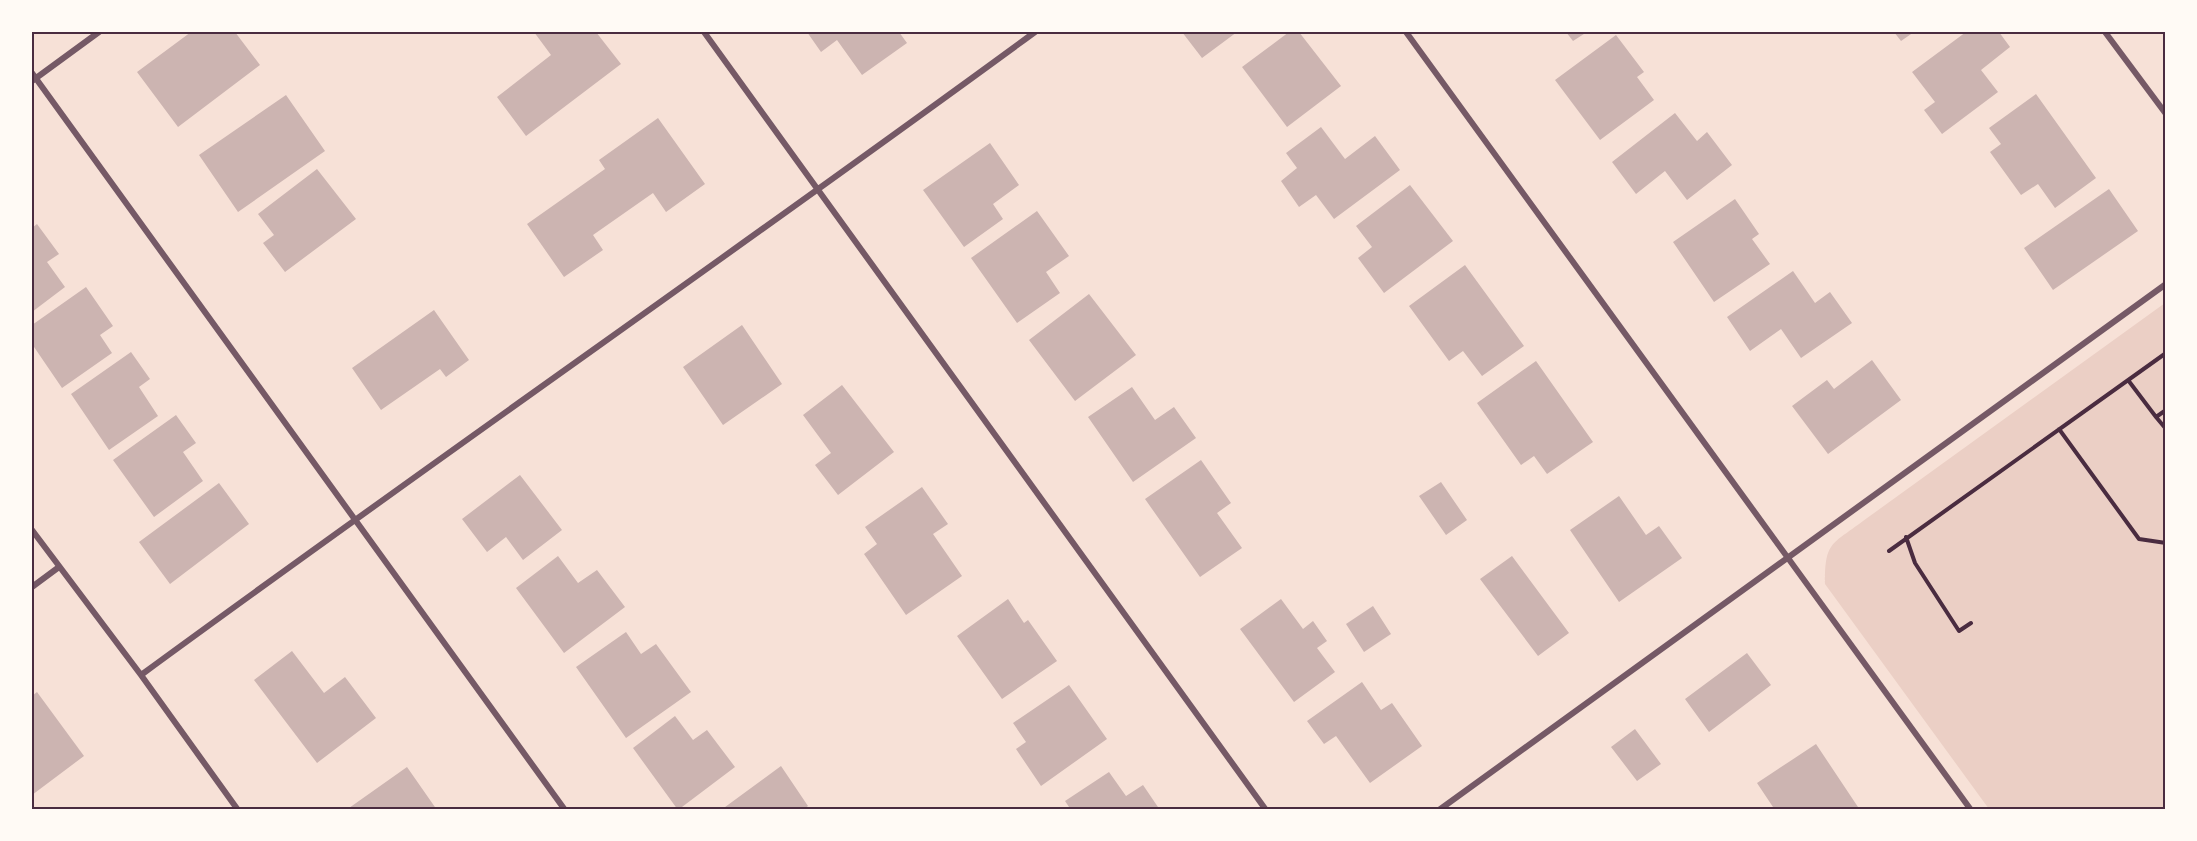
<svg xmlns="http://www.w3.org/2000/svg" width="2197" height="841" font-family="Lato,sans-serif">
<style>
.green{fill:#ebcfc5}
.building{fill:#ccb4b1}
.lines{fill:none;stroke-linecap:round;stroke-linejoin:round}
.path{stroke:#4a2c40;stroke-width:4}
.minor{stroke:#755966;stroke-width:6}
.neatline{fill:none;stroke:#4a2c40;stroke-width:2}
</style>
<rect width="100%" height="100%" fill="#f7e1d7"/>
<path class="green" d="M2165,303V809H1989L1825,584C1825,542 1831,545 1863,521Z"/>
<path class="building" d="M191,32H235L260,65L178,127L137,72Z
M534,32H596L621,64L526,136L497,97L551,55Z
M807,32H899L907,43L862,75L837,40L821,52Z
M1182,32H1237L1202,58Z
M1289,32H1299L1341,86L1287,127L1242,67Z
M1566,32H1587L1573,41Z
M1894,32H1914L1901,41Z
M1966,32H1999L2010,47L1981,70L1998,92L1942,134L1924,110L1935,102L1912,72Z
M1616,35L1644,72L1637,77L1654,100L1600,140L1555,80Z
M2036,94L2096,178L2055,208L2038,184L2021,195L1990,152L2001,144L1989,128Z
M286,95L325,151L238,212L199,155Z
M1675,113L1697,141L1707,132L1732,165L1687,200L1665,171L1636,194L1612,162Z
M658,118L705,184L666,212L653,193L593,235L603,250L564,277L527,224L605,169L599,160Z
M1321,127L1345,159L1375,136L1400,170L1334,219L1316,195L1299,207L1281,181L1297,168L1286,153Z
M990,143L1019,185L993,204L1003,219L964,247L923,190Z
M317,169L356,219L285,272L263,243L274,235L258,214Z
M1410,185L1453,241L1384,293L1358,258L1372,247L1356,226Z
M2109,189L2138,231L2053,290L2024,248Z
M1735,199L1759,234L1752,239L1770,264L1714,302L1673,242Z
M1037,211L1069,256L1046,272L1060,293L1017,323L971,258Z
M37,224L59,254L47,262L65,287L32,312V228Z
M1465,265L1524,346L1482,376L1463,351L1449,361L1409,306Z
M1793,271L1815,303L1830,292L1852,323L1801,358L1781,329L1750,351L1727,317Z
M86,287L113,326L100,335L112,353L62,388L32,344V325Z
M1089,294L1136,355L1075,401L1029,340Z
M434,310L469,360L446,377L440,369L381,410L352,368Z
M742,325L782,384L723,425L683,367Z
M131,352L150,379L139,387L158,416L109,450L71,394Z
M1872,360L1901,400L1828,454L1792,406L1827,380L1834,389Z
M1536,361L1593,442L1547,474L1534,456L1521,465L1477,403Z
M842,385L894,452L838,495L815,465L831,453L803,415Z
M1132,387L1155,420L1174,407L1196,438L1133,482L1088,417Z
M176,415L196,443L183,452L203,481L154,517L113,460Z
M1201,460L1231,503L1217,513L1242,548L1200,577L1145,499Z
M520,475L562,530L523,560L506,537L487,552L462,519Z
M1441,482L1467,520L1446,535L1419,496Z
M219,483L249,524L170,584L139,542Z
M922,487L948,524L933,534L962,576L906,615L864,554L877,544L865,527Z
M1619,496L1646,535L1659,526L1682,558L1619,602L1570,530Z
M558,556L578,583L597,570L625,607L564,653L516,588Z
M1512,556L1569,633L1538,656L1480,579Z
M1008,599L1024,623L1028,620L1057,661L1002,699L957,636Z
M1281,599L1303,629L1313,621L1327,641L1317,648L1335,672L1294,702L1240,629Z
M1373,606L1391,634L1364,652L1346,624Z
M626,632L641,654L656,644L691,692L626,738L576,667Z
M292,651L324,693L345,677L376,718L317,763L254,680Z
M1747,653L1771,685L1709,732L1685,699Z
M1362,682L1381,710L1392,703L1422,746L1370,783L1336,736L1324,744L1307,721Z
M1069,685L1107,739L1041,786L1016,749L1026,742L1013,723Z
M37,692L84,756L32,795V696Z
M675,716L693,740L707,730L735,767L678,810L633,748Z
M1635,729L1661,764L1637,781L1611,747Z
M1816,744L1860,810H1775L1757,783Z
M781,766L808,806L803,810H721Z
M407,767L437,810H350L349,808Z
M1109,772L1126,796L1143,785L1160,810H1071L1065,801Z"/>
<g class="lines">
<path class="path" d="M2128,380L2156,417L2166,410
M2156,417L2166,429
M2059,429L2139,539L2166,543
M1906,537L1915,563L1959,631L1971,623
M1889,551L2166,353"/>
<path class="minor" d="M704,32L1266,810
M1406,32L1971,810
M2105,32L2166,114
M32,73L565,810
M32,81L99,32
M32,530L141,675L238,810
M32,587L59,567
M141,675C437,458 739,249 1035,32
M1439,810L2166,284"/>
</g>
<rect width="2197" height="841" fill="none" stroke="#fffaf5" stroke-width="66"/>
<rect x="33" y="33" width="2131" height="775" class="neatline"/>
</svg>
